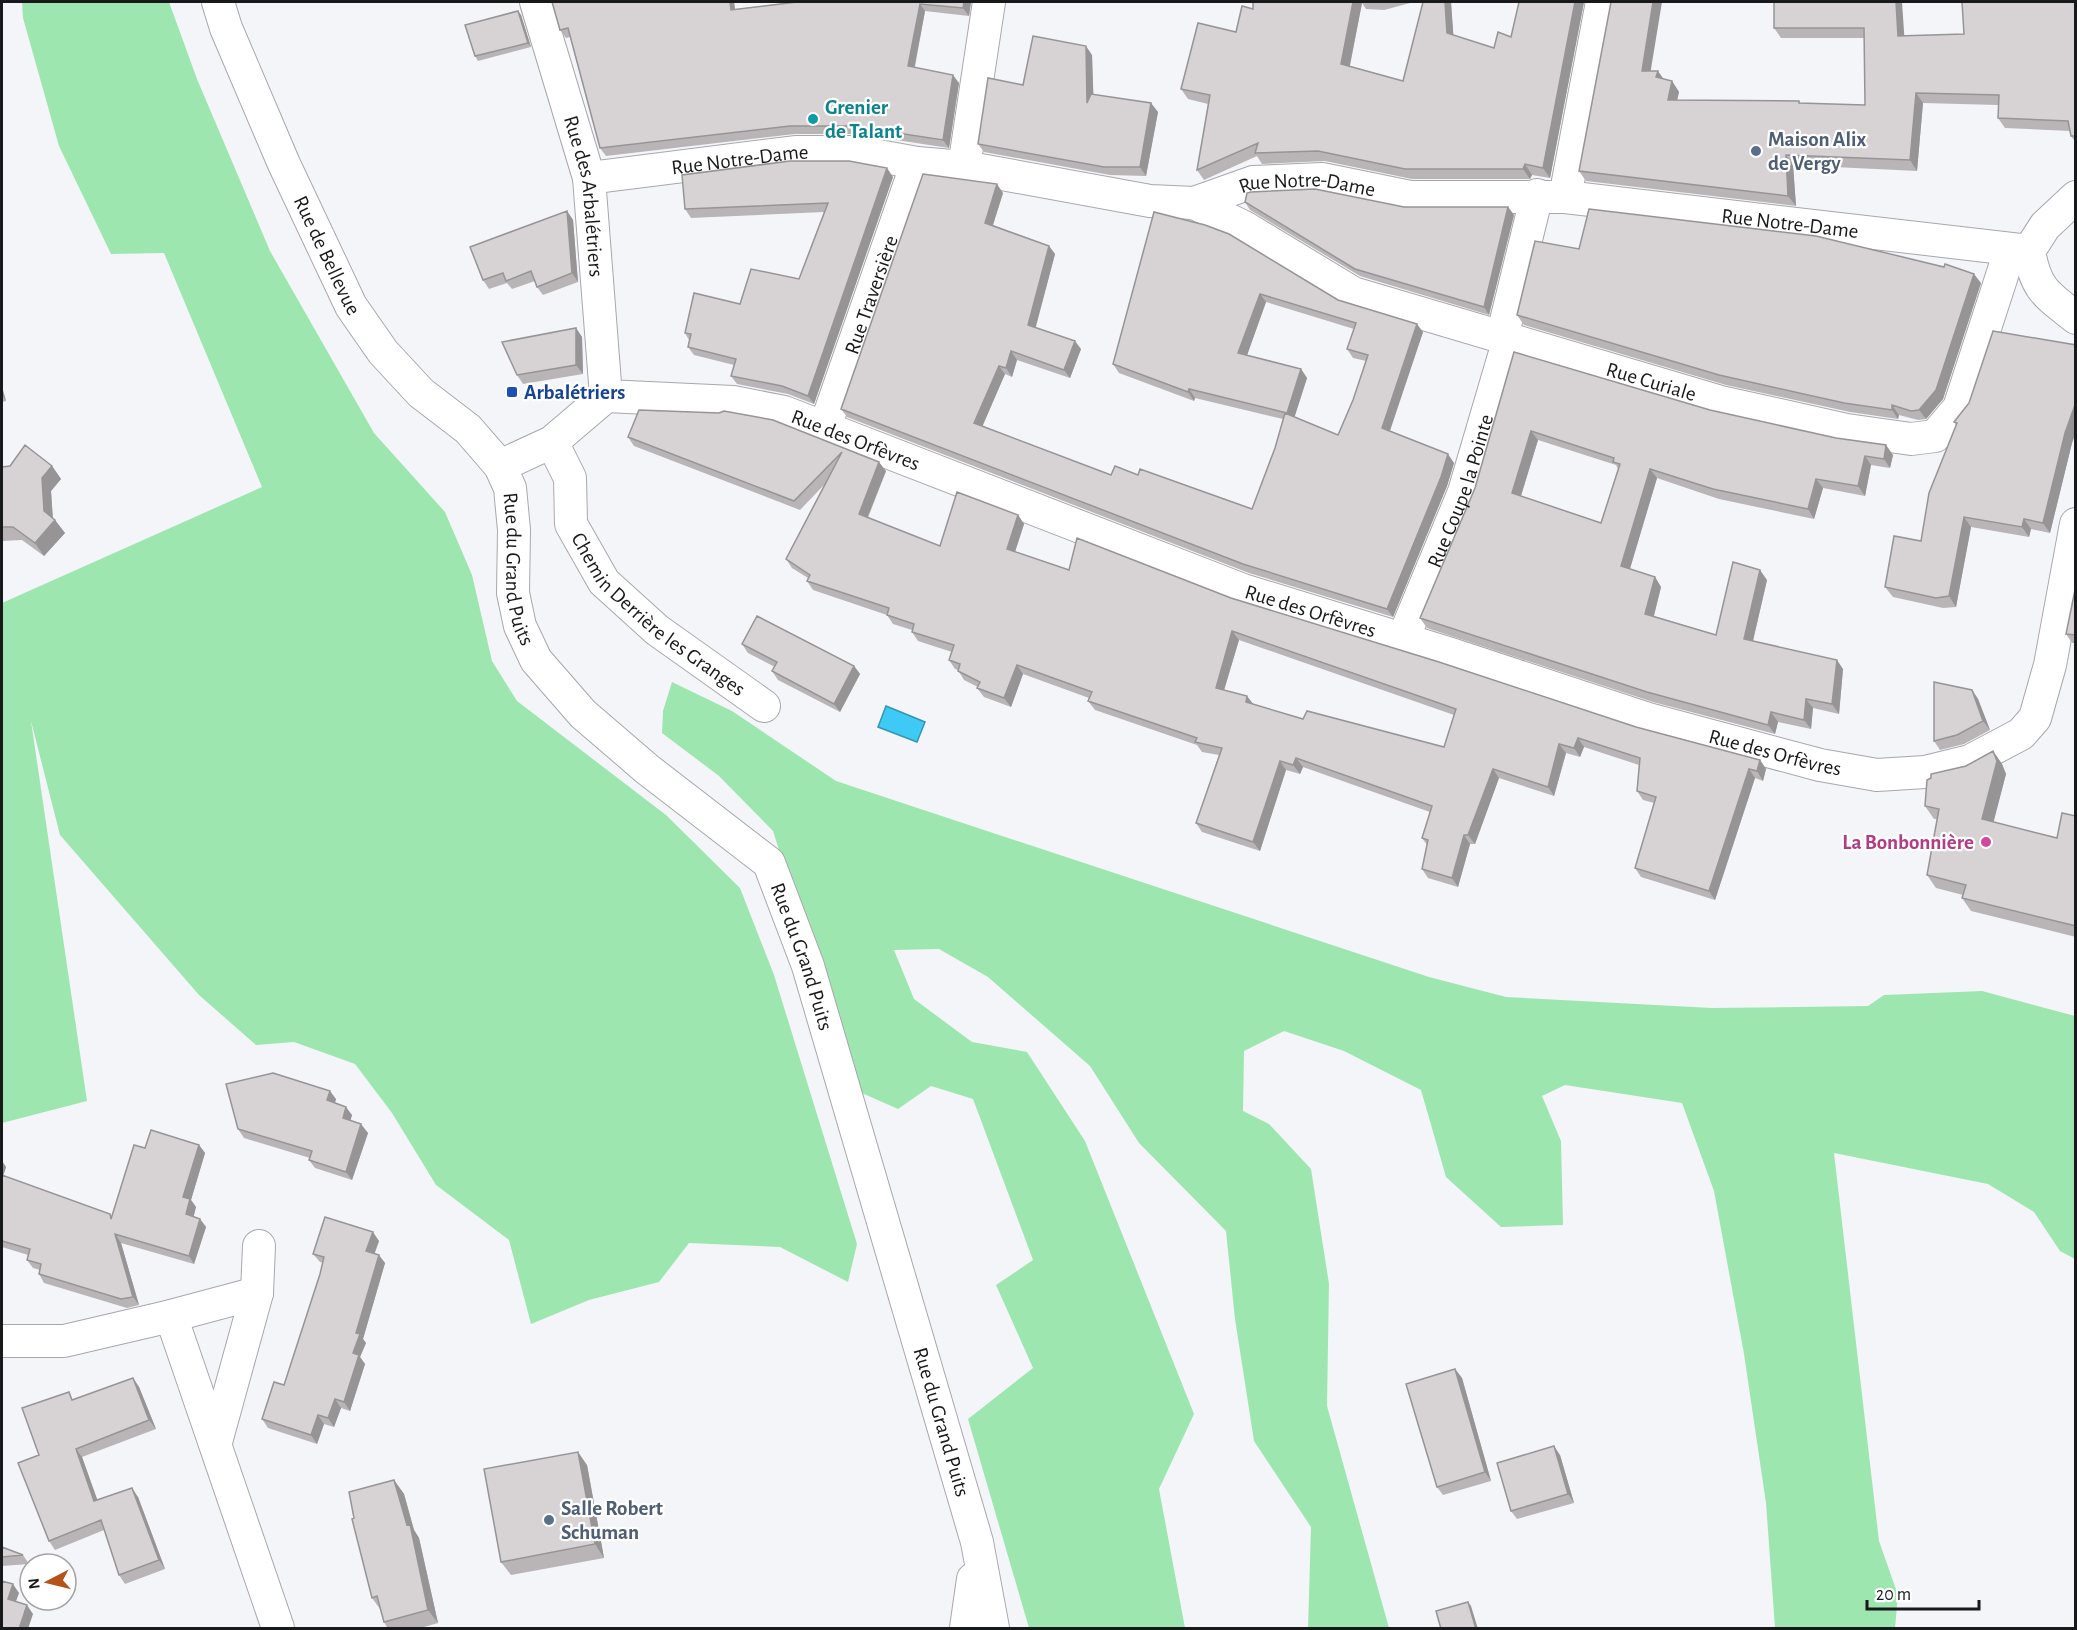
<svg xmlns="http://www.w3.org/2000/svg" width="2077" height="1630" font-family="'Alegreya Sans',sans-serif">
<style>
.green{fill:#9ee6b0}
.water{fill:#3ecaf4;stroke:#3395b3;stroke-width:1.5}
.lines{fill:none;stroke-linecap:round;stroke-linejoin:round}
.minor-casing{stroke:#a7a8ac;stroke-width:34}
.minor{stroke:#fff;stroke-width:32}
.wall{fill:#b9b5b7;fill-rule:evenodd}
.shaded-wall{fill:#969495}
.building{fill:#d7d3d5;stroke:#969495;stroke-width:1.5;fill-rule:evenodd}
.culture-dot{fill:#0f9aa8;stroke:#fff;stroke-width:2}
.service-dot{fill:#5c6f8a;stroke:#fff;stroke-width:2}
.transit-dot{fill:#1a4fb4;stroke:#fff;stroke-width:2}
.hotel-dot{fill:#d1479c;stroke:#fff;stroke-width:2}
.labels{text-anchor:middle;dominant-baseline:central;stroke-width:4.5;stroke-linejoin:round;paint-order:stroke}
.culture-label{font-size:21px;font-weight:bold;fill:#0d838f;stroke:#fff;text-anchor:start}
.service-label{font-size:21px;font-weight:bold;fill:#4e5e75;stroke:#fff;text-anchor:start}
.street-label{font-size:21px;fill:#18191a;stroke:#fff}
.transit-label{font-size:21px;font-weight:bold;fill:#164399;stroke:#fff;text-anchor:start}
.hotel-label{font-size:21px;font-weight:bold;fill:#b23c85;stroke:#fff;text-anchor:end}
</style>
<rect width="100%" height="100%" fill="#f4f5f9"/>
<path class="green" d="M22,2H169L197,79L270,251L374,433L445,512L472,575L492,661L517,701L666,815L740,888L774,975L857,1244L848,1282L780,1247L689,1243L659,1282L589,1300L531,1324L509,1240L436,1185L392,1113L355,1064L294,1042L256,1045L199,995L60,835L31,721L87,1101L2,1123V603L262,487L164,253L111,254L59,146L23,18Z
M672,682L732,711L836,781L1429,977L1506,997L1712,1008L1868,1006L1884,995L1982,991L2075,1016V1259L2060,1251L2034,1212L1988,1184L1834,1153L1879,1541L1898,1595L1895,1628H1775L1766,1503L1744,1354L1714,1191L1682,1103L1565,1085L1542,1096L1561,1141L1563,1225L1501,1227L1446,1177L1421,1090L1344,1051L1284,1031L1244,1051L1243,1111L1269,1124L1311,1169L1329,1284L1327,1406L1389,1628H1308L1311,1527L1254,1441L1235,1319L1226,1231L1139,1143L1090,1066L988,977L939,949L894,950L914,999L972,1042L1027,1052L1085,1141L1194,1414L1159,1489L1185,1628H1029L968,1419L1033,1368L996,1285L1033,1260L973,1099L931,1086L898,1109L855,1090L773,831L719,776L662,733L663,711Z"/>
<path class="water" d="M886,706L925,722L917,742L878,727Z"/>
<g class="lines">
<defs>
<g id="minor">
<path id="s1" d="M218,2L226,28L284,164L351,306L383,352L421,393L468,429L500,466L510,488L514,530L513,593L520,626L536,660L583,714L647,769L769,863L808,966L977,1542L993,1628"/>
<path id="s2" d="M536,2L589,178L606,396"/>
<path d="M964,167L989,2"/>
<path id="s3" d="M589,178L795,152H857L917,163L964,167L1150,201L1194,203L1253,182L1322,179L1410,197H1565L2029,251"/>
<path d="M1565,197L1602,2"/>
<path d="M2076,197L2045,226L2029,251C2036,290 2046,294 2076,318"/>
<path id="s4" d="M1194,203L1244,227L1353,293L1721,402L1847,430L1911,439L1935,436L1959,408L2010,251"/>
<path d="M1502,337L1537,195"/>
<path id="s5" d="M606,396L733,402L784,412L1243,590L1451,654L1648,719L1820,765L1877,775L1925,772L1970,761L2021,734L2035,718L2050,665L2076,524"/>
<path id="s6" d="M825,427L917,163"/>
<path id="s7" d="M552,442L570,478L571,524L604,582L657,630L764,706"/>
<path d="M500,466L552,442L606,396"/>
<path id="s8" d="M1403,639L1464,492L1509,339"/>
<path d="M171,1316L257,1293"/>
<path d="M2,1341H64L171,1316L278,1628"/>
<path d="M216,1442L257,1293L259,1246"/>
<path d="M966,1628L973,1579"/>
</g>
</defs>
<use href="#minor" class="minor-casing"/>
<use href="#minor" class="minor"/>
</g>
<path class="wall" d="M552,2H734L735,9L797,2H971L969,16L925,11L915,67L959,83L949,148L857,134H795L606,156L600,148L570,37L566,38L560,30Z
M1253,2H1414L1384,10L1366,9L1362,3L1350,66L1403,81L1423,2H1451L1453,35L1494,48L1511,37L1519,2H1584L1550,178L1532,175L1530,179H1412L1325,161L1262,164L1257,156L1204,180L1197,170L1208,104L1188,99L1181,89L1236,32L1253,9Z
M1774,2L1904,36L1964,34L2076,2V143L2071,136L2070,131L2005,128L1998,118V105L1923,103L1917,171L1793,165L1796,206L1586,181L1579,171L1651,71L1664,79L1672,81L1679,92L1677,100L1799,101L1801,104L1865,105V38H1781L1774,28Z
M518,11L521,15L531,47L478,61L475,56Z
M1092,55L1093,95L1158,112L1146,176L1110,175L984,152L978,144L1023,85Z
M893,177L814,404L788,394L737,384L731,376L734,365L694,355L688,347L689,340L685,333L740,304L799,279L824,212L691,218L685,209Z
M1003,193L993,225L1049,246L1055,254L1035,328L1081,349L1070,378L1017,360L1012,377L1005,374L982,426L1111,475H1138L1252,509L1275,448L1283,419L1195,398L1194,401L1119,373L1113,364L1154,212L1338,300L1423,332L1390,431L1454,463L1447,486L1393,617L1249,573L847,417L841,409ZM1266,302L1354,329L1347,349L1353,358L1366,361L1353,400L1338,435L1294,417L1307,378L1301,369L1247,355Z
M1245,202L1404,207H1508L1514,215L1489,315L1360,276L1250,210Z
M567,211L573,220L578,282L543,295L537,287L535,281L512,289L507,283L489,289L483,280Z
M1579,249L1981,283L1943,399L1926,419L1918,420L1899,415L1898,419L1850,412L1726,385L1524,325L1517,315Z
M576,328L582,337L583,374L523,384L517,375Z
M2076,345V432L2072,443L2050,533L2031,529L2029,537L1971,527L1956,607L1943,608L1893,597L1885,587L1921,541L1956,425L1954,422Z
M1514,352L1710,410L1893,455L1890,468L1871,465L1865,496L1823,488L1814,519L1719,499L1657,478L1630,569L1655,577L1661,587L1654,616L1716,635L1767,580L1753,641L1843,669L1839,714L1813,708L1811,729L1778,722L1775,734L1653,702L1427,628L1420,618L1475,488ZM1538,440L1616,465L1618,469L1601,523L1521,496Z
M2,387L6,401L2,402Z
M724,411L886,471L868,518L940,546L1018,515L1024,524L1015,552L1069,570L1231,598L1636,727L1760,760L1766,769L1763,781L1755,778L1715,900L1641,877L1635,868L1654,803L1643,800L1637,791L1639,765L1584,747L1580,757L1566,753L1554,796L1499,778L1475,844H1470L1458,887L1428,878L1422,869L1427,845L1422,838L1430,812L1303,767L1300,774L1286,770L1260,851L1202,832L1196,823L1219,755L1202,752L1197,745L1095,710L1088,701L1089,698L1023,674L1011,707L984,697L977,688L978,687L964,680L958,670L955,669L949,660L952,652L918,641L912,632V630L893,624L887,615L813,590L807,581L808,578L792,568L786,559L824,485L800,510L634,446L628,437L719,413ZM1239,640L1454,715L1444,747L1303,719L1253,705L1224,690Z
M52,466L61,479L51,491L53,518L65,533L44,556L22,540L2,541V467Z
M2076,585V643H2072L2066,634Z
M742,644L854,666L860,674L840,712L778,680L772,671L775,667L748,653Z
M1972,690L1978,699L1990,730L1964,744L1940,750L1934,741Z
M1993,751L2002,764L2006,774L1993,822L2057,838L2076,816V937L1971,911L1962,898L1963,895L1936,888L1927,875L1937,819H1934L1925,806L1966,766Z
M336,1099L335,1103L352,1115L350,1120L368,1133L352,1180L315,1168L309,1160L310,1158L244,1138L238,1129Z
M199,1145L205,1153L191,1200L196,1207L193,1217L200,1219L206,1227L194,1264L121,1243L139,1305L127,1308L44,1283L39,1274L40,1270L33,1268L27,1260L28,1255L2,1247V1161L6,1167L3,1176L110,1214L112,1217L145,1148Z
M379,1241L375,1253L385,1263L363,1339L366,1343L360,1357L365,1364L350,1411L341,1408L334,1427L324,1424L317,1444L268,1428L262,1419L284,1385L320,1274L323,1263L320,1262L313,1254Z
M1455,1369L1462,1378L1491,1481L1443,1495L1437,1487Z
M133,1378L139,1387L156,1429L82,1457L97,1500L138,1497L165,1569L125,1584L119,1575L104,1530L55,1550L49,1541L39,1455L74,1399Z
M1560,1455L1574,1503L1517,1519L1511,1511Z
M587,1465L604,1558L511,1575L501,1562Z
M394,1480L404,1494L414,1530L419,1538L438,1623L417,1629H388L384,1622L380,1609L372,1598L354,1518Z
M2,1547L23,1555L29,1564L2,1566Z"/>
<path class="shaded-wall" d="M730,2H734L736,17L731,10Z
M964,2H971L969,16L963,8Z
M1353,2H1361L1362,3L1348,74L1341,64Z
M1445,2H1451L1454,43L1447,33Z
M1575,2H1584L1550,178L1543,168Z
M1653,2H1662L1649,81L1642,71Z
M1896,2H1902L1905,46L1898,36Z
M920,4L925,11L913,74L908,66Z
M518,11L521,15L531,47L528,43Z
M1086,46L1092,55L1094,112L1087,103Z
M1658,71L1665,81L1656,77Z
M953,75L959,83L949,148L943,140Z
M1672,81L1679,92L1675,110L1668,100Z
M1916,93L1923,103L1917,171L1910,160Z
M1151,103L1158,112L1146,176L1140,167Z
M1786,155L1793,165L1796,206L1788,196Z
M1525,164L1532,175L1530,179L1523,169Z
M887,168L893,177L814,404L808,396Z
M997,184L1003,193L991,231L985,223Z
M1508,207L1514,215L1489,315L1484,307Z
M567,211L573,220L578,282L572,273Z
M1049,246L1055,254L1034,334L1028,325Z
M1974,274L1981,283L1943,399L1926,419L1919,410Z
M1260,294L1266,302L1245,361L1238,353Z
M1417,324L1423,332L1388,436L1382,428Z
M576,328L582,337L583,374L576,365Z
M1075,341L1081,349L1070,378L1064,370Z
M1011,351L1017,360L1012,377L1006,368Z
M999,366L1005,374L980,432L974,423Z
M1301,369L1307,378L1293,422L1287,413Z
M2,387L6,401L2,395Z
M1189,389L1195,398L1194,401L1188,392Z
M2076,402V432L2072,443L2050,533L2043,523L2065,433Z
M1892,405L1899,415L1898,419L1892,410Z
M1531,431L1538,440L1519,502L1512,493Z
M1886,445L1893,455L1890,468L1884,459Z
M1448,454L1454,463L1447,486L1393,617L1387,609Z
M1865,456L1871,465L1865,496L1858,486Z
M879,462L886,471L865,523L859,514Z
M52,466L61,479L51,491L53,522L55,520L65,533L44,556L35,543L44,511L42,478Z
M1650,469L1657,478L1628,575L1621,566Z
M1816,479L1823,488L1814,519L1808,509Z
M1018,515L1024,524L1013,558L1007,549Z
M1964,517L1971,527L1956,607L1949,596Z
M2024,519L2031,529L2029,537L2022,527Z
M1760,570L1767,580L1751,649L1744,639Z
M1655,577L1661,587L1652,623L1645,614Z
M1232,631L1239,640L1222,697L1216,688Z
M1837,660L1843,669L1839,714L1832,704Z
M1017,665L1023,674L1011,707L1004,698Z
M854,666L860,674L840,712L834,704Z
M1972,690L1978,699L1990,730L1983,721Z
M1247,696L1254,705L1246,702Z
M1806,699L1813,708L1811,729L1804,720Z
M1771,712L1778,722L1775,734L1768,725Z
M1578,738L1584,747L1580,757L1574,748Z
M1559,744L1566,753L1554,796L1548,787Z
M1993,751L2002,764L2006,774L1991,832L1982,819Z
M1296,758L1303,767L1300,774L1293,765Z
M1760,760L1766,769L1763,781L1757,771Z
M1280,761L1286,770L1260,851L1253,842Z
M1493,769L1499,778L1475,844L1468,835Z
M1749,769L1755,778L1715,900L1709,891Z
M1464,835L1470,844L1458,887L1452,878Z
M330,1091L336,1099L333,1109L327,1100Z
M346,1107L352,1115L349,1126L343,1118Z
M361,1124L368,1133L352,1180L346,1172Z
M199,1145L205,1153L191,1200L196,1207L192,1223L186,1214L183,1197Z
M2,1161L6,1167L2,1180Z
M200,1219L206,1227L194,1264L189,1256Z
M373,1232L379,1241L372,1259L366,1251Z
M115,1234L121,1243L139,1305L133,1297Z
M379,1255L385,1263L363,1339L366,1343L360,1357L365,1364L350,1411L344,1402L356,1333Z
M1455,1369L1462,1378L1491,1481L1485,1472Z
M133,1378L139,1387L156,1429L149,1420Z
M335,1399L341,1408L334,1427L328,1418Z
M318,1415L324,1424L317,1444L311,1435Z
M1554,1446L1560,1455L1574,1503L1568,1494Z
M76,1449L82,1457L101,1510L94,1501Z
M578,1452L587,1465L604,1558L595,1544Z
M394,1480L404,1494L414,1530L419,1538L438,1623L428,1610Z
M132,1488L138,1497L165,1569L159,1560Z
M13,1584L19,1593L14,1607L8,1599Z
M1468,1602L1471,1606L1478,1629H1476Z
M27,1605L33,1614L28,1629H19Z"/>
<path class="building" d="M552,2H730L731,10L797,2H964L963,8L920,4L908,66L953,75L943,140L852,126H790L600,148L568,28L560,30Z
M1253,2H1353L1341,64L1403,81L1423,2H1445L1447,33L1494,48L1498,32L1511,37L1519,2H1575L1543,168L1525,164L1523,169H1405L1318,151L1255,153L1258,143L1197,170L1210,95L1181,89L1198,23L1236,32L1242,6L1253,9Z
M1611,2H1653L1642,71H1658L1656,77L1672,81L1668,100L1799,101V103L1865,105L1864,28H1774V2H1896L1898,36L1964,34L1962,2H2076V136H2071L2068,121L1998,118L1999,95L1916,93L1910,160L1786,155L1788,196L1579,171Z
M518,11L528,43L475,56L465,25Z
M1033,36L1086,46L1087,103L1091,94L1151,103L1140,167H1104L978,144L988,78L1023,85Z
M790,161H849L887,168L808,396L782,386L731,376L736,359L688,347L691,334L685,333L694,293L740,304L751,269L799,279L828,203L685,209L682,175Z
M923,174L997,184L985,223L1049,246L1028,325L1075,341L1064,370L1011,351L1006,368L999,366L974,423L1111,475L1115,466L1138,475L1140,469L1252,509L1275,448L1285,413L1338,435L1353,400L1368,355L1347,349L1356,323L1260,294L1238,353L1301,369L1287,413L1189,389L1188,392L1113,364L1154,212L1205,225L1229,234L1338,300L1417,324L1382,428L1448,454L1441,477L1387,609L1243,564L841,409Z
M1315,189L1404,207H1508L1484,307L1355,269L1245,202L1247,193L1251,192Z
M1589,209L1816,236L1944,267L1945,264L1974,274L1936,390L1919,410L1911,411L1892,405V410L1844,403L1719,375L1517,315L1535,241L1579,249Z
M567,211L572,273L537,287L531,271L506,281L503,273L483,280L470,247Z
M576,328V365L517,375L502,342Z
M1993,331L2076,345V402L2065,433L2043,523L2024,519L2022,527L1964,517L1949,596L1936,598L1885,587L1894,536L1921,541L1929,493L1957,423L1954,422L1969,403Z
M1514,352L1710,410L1836,438L1886,445L1884,459L1865,456L1858,486L1816,479L1808,509L1713,489L1650,469L1621,566L1655,577L1645,614L1716,635L1733,562L1760,570L1744,639L1837,660L1832,704L1806,699L1804,720L1771,712L1768,725L1647,692L1420,618L1475,488ZM1531,431L1614,458L1613,462L1620,464L1601,523L1512,493Z
M639,410L719,413L724,411L773,420L879,462L859,514L940,546L957,492L1018,515L1007,549L1069,570L1077,538L1231,598L1439,662L1636,727L1760,760L1757,771L1749,769L1709,891L1635,868L1656,797L1637,791L1640,758L1578,738L1574,748L1559,744L1548,787L1493,769L1468,835H1464L1452,878L1422,869L1428,840L1422,838L1432,806L1296,758L1293,765L1280,761L1253,842L1196,823L1222,748L1195,742L1197,738L1088,701L1092,692L1017,665L1004,698L977,688L980,682L958,671L960,664L949,660L954,645L912,632L914,624L887,615L889,608L807,581L810,575L786,559L842,452L794,501L628,437ZM1232,631L1456,709L1444,747L1307,711L1303,719L1246,702L1247,696L1216,688Z
M25,445L52,466L42,478L44,511L55,520L35,543L13,527H2V467L10,466Z
M2076,585V635L2066,634Z
M757,616L854,666L834,704L772,671L777,662L742,644Z
M1934,682L1972,690L1983,721L1957,735L1934,741Z
M1993,751L1997,761L1982,819L2057,838L2062,813L2076,816V926L1962,898L1966,885L1927,875L1939,809L1925,806L1927,780L1931,778V774L1966,766Z
M273,1073L330,1091L327,1100L346,1107L343,1118L361,1124L346,1172L309,1160L312,1151L238,1129L226,1084Z
M151,1130L199,1145L183,1197L190,1199L186,1214L200,1219L189,1256L115,1234L133,1297L121,1299L39,1274L41,1264L27,1260L30,1249L2,1241V1175L110,1214L111,1219L134,1145L145,1148Z
M325,1217L373,1232L366,1251L379,1255L356,1333L360,1334L353,1353L359,1355L344,1402L335,1399L328,1418L318,1415L311,1435L262,1419L274,1382L284,1385L320,1274L324,1257L313,1254Z
M1455,1369L1485,1472L1437,1487L1406,1384Z
M133,1378L149,1420L76,1449L94,1501L132,1488L159,1560L119,1575L101,1520L49,1541L18,1463L39,1455L22,1408L69,1392L72,1400Z
M1554,1446L1568,1494L1511,1511L1497,1463Z
M578,1452L595,1544L501,1562L484,1469Z
M394,1480L407,1525L410,1524L428,1610L384,1622L377,1596L372,1598L352,1519L354,1518L349,1492Z
M2,1547L23,1555L2,1557Z
M2,1581L13,1584L8,1599L27,1605L19,1629H2Z
M1468,1602L1476,1629H1441L1436,1611Z"/>
<circle class="culture-dot" cx="813" cy="119" r="6"/>
<g class="service-dot">
<circle cx="1756" cy="151" r="6"/>
<circle cx="549" cy="1520" r="6"/>
</g>
<rect class="transit-dot" x="506" y="386" width="12" height="12" rx="3"/>
<circle class="hotel-dot" cx="1986" cy="842" r="6"/>
<g class="labels">
<g class="culture-label">
<text x="825" y="107">Grenier<tspan x="825" dy="24">de Talant</tspan></text>
</g>
<g class="service-label">
<text x="1768" y="139">Maison Alix<tspan x="1768" dy="24">de Vergy</tspan></text>
<text x="561" y="1508">Salle Robert<tspan x="561" dy="24">Schuman</tspan></text>
</g>
<g class="street-label">
<text stroke="none"><textPath href="#s3" startOffset="152">Rue Notre-Dame</textPath></text>
<text stroke="none"><textPath href="#s3" startOffset="728">Rue Notre-Dame</textPath></text>
<text stroke="none"><textPath href="#s2" startOffset="201">Rue des Arbalétriers</textPath></text>
<text stroke="none"><textPath href="#s3" startOffset="1214">Rue Notre-Dame</textPath></text>
<text stroke="none"><textPath href="#s1" startOffset="276">Rue de Bellevue</textPath></text>
<text stroke="none"><textPath href="#s6" startOffset="140">Rue Traversière</textPath></text>
<text stroke="none"><textPath href="#s4" startOffset="494">Rue Curiale</textPath></text>
<text stroke="none"><textPath href="#s5" startOffset="256">Rue des Orfèvres</textPath></text>
<text stroke="none"><textPath href="#s8" startOffset="159">Rue Coupe la Pointe</textPath></text>
<text stroke="none"><textPath href="#s1" startOffset="658">Rue du Grand Puits</textPath></text>
<text stroke="none"><textPath href="#s5" startOffset="742">Rue des Orfèvres</textPath></text>
<text stroke="none"><textPath href="#s7" startOffset="214">Chemin Derrière les Granges</textPath></text>
<text stroke="none"><textPath href="#s5" startOffset="1228">Rue des Orfèvres</textPath></text>
<text stroke="none"><textPath href="#s1" startOffset="1162">Rue du Grand Puits</textPath></text>
<text stroke="none"><textPath href="#s1" startOffset="1648">Rue du Grand Puits</textPath></text>
</g>
<g class="transit-label">
<text x="524" y="392">Arbalétriers</text>
</g>
<g class="hotel-label">
<text x="1974" y="842">La Bonbonnière</text>
</g>
</g>
<rect width="2077" height="1630" fill="none" stroke="#18191a" stroke-width="6"/>
<g transform="translate(48 1582) rotate(263)"><circle r="28" fill="#ffffff" stroke="#a3a3a3" stroke-width="1.5"/>
<path d="M0-4.5L10 22L0 15L-10 22Z" fill="#b55318"/>
<text y="-9" font-size="16" font-weight="bold" text-anchor="middle" fill="#18191a">N</text>
</g>
<path d="M1867 1600v9h112v-9" fill="none" stroke="#18191a" stroke-width="3"/>
<text x="1876" y="1600" font-size="18" fill="#18191a" stroke="#ffffff" stroke-width="4.5" paint-order="stroke">20 m</text>
</svg>
